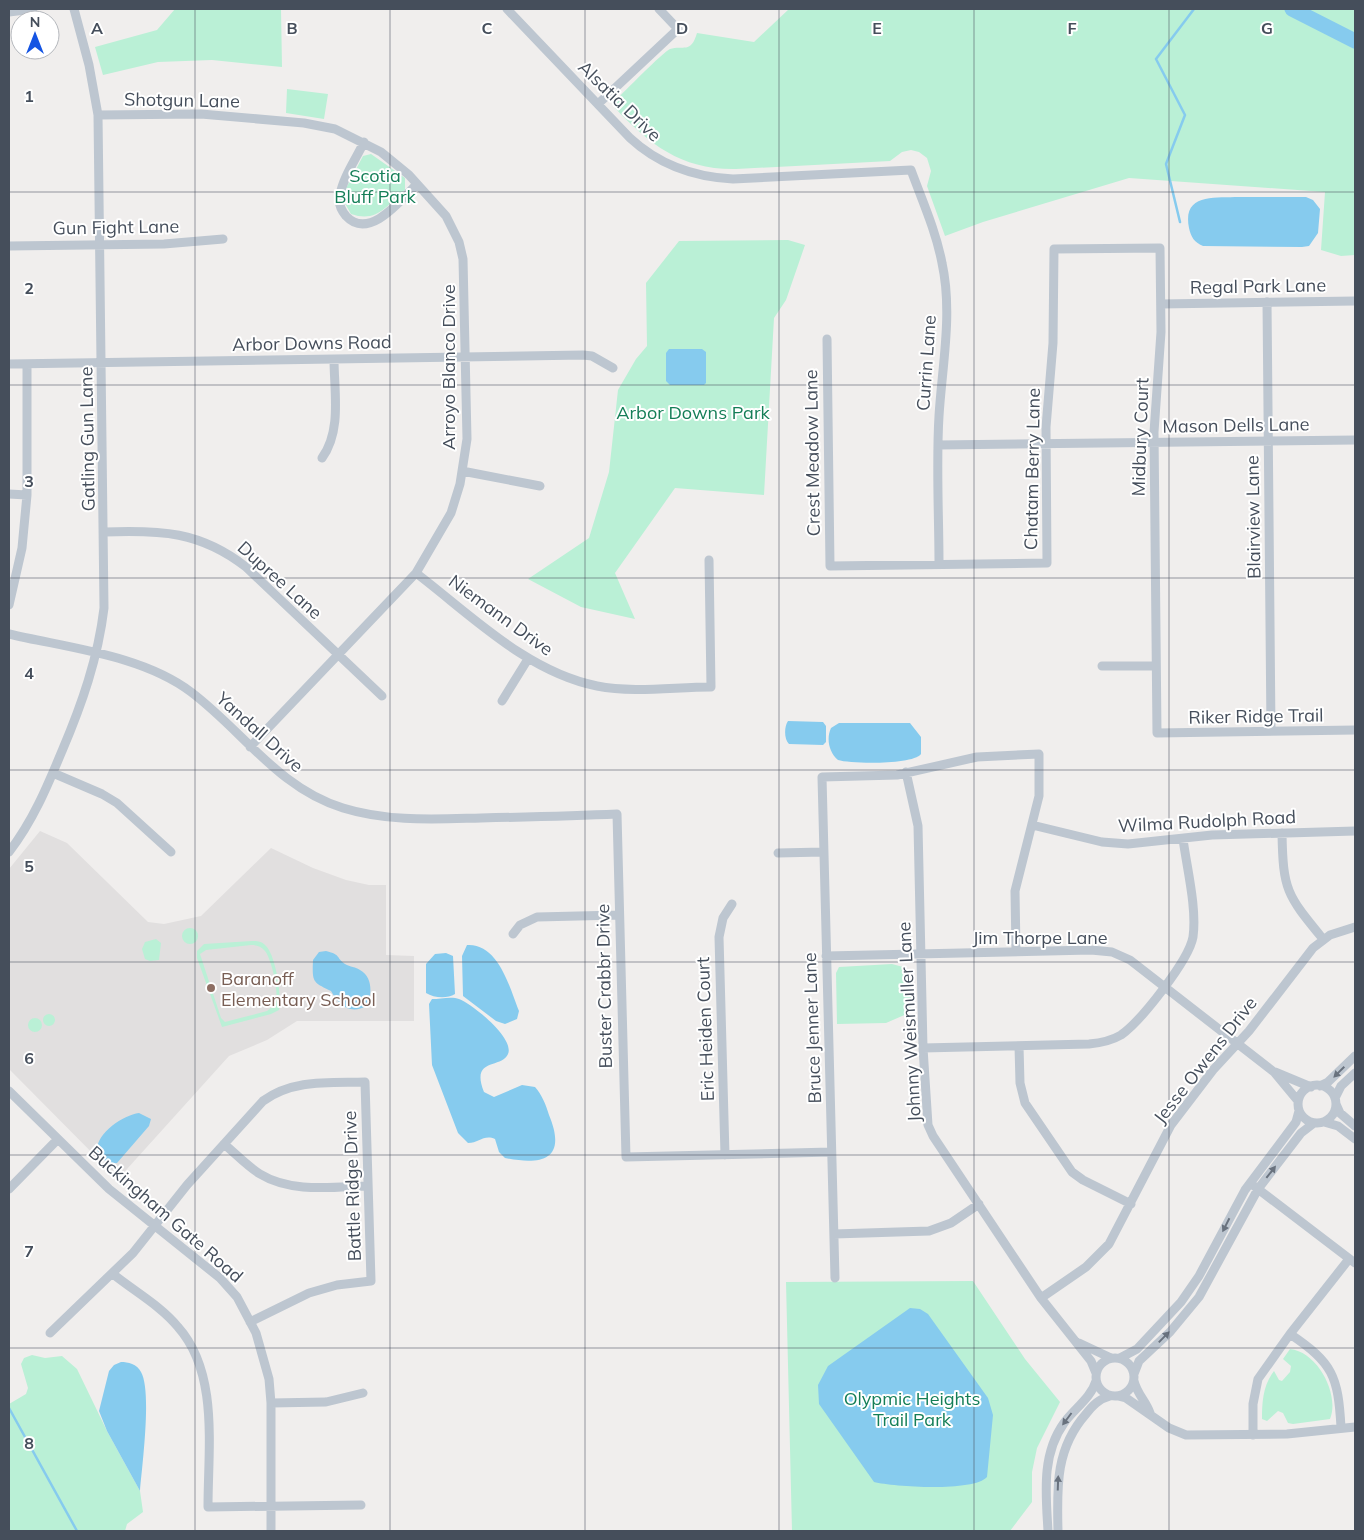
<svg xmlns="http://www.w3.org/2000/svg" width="1364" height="1540" font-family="Mulish,sans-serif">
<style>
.education{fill:#e1dfdf}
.green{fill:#baf0d6;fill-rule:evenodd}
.water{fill:#86cbee}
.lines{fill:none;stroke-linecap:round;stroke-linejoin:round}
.stream{stroke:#86cbee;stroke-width:2.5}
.river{stroke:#86cbee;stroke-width:15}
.street{stroke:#bdc6d0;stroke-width:9}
.oneway{fill:#69727e}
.grid{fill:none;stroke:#454e5b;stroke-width:1;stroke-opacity:0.55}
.education-dot{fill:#8d6e63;stroke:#fff;stroke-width:2}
.labels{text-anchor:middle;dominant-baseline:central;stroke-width:4;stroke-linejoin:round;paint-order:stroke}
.street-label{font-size:18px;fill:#454e5b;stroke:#fff}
.park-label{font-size:18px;fill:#147e57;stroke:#fff}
.education-label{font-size:18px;fill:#785e54;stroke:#fff;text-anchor:start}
.grid-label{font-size:16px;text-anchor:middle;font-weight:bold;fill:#454e5b;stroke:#fff;stroke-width:4;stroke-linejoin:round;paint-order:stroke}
</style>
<rect width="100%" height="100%" fill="#f0eeed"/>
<path class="education" d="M40,831L67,843L148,922L164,924L201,916L271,848L313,868L346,880L369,885H386V955L414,956V1021H297L267,1040L229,1056L118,1179L9,1069V869Z"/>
<path class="green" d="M175,9H281L282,67L212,60L158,62L103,75L95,47L157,30Z
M789,9H1355V255L1341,256L1321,250L1325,192L1129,178L983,222L945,236L927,186L931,171L927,158L919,152L911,150L902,152L890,161L736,169C682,170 650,145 615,108V101C624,92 663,52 670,49C683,45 691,54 697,33L754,42Z
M287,89L328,94L324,119L286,113Z
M371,154L405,178V190C386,206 377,223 351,214L343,200L344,192L363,156Z
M788,240L805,245L786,300L774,318L764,495L675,488L615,573L635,619L581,607L528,579L589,538L609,472L618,390L636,359L647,346L646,283L679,241Z
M182 936a8 8 0 1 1 16 0a8 8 0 1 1-16 0Z
M156,939L161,943L159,960L150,961L145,959L142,949L145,942Z
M252,941C257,941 262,941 266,946C276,956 282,997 279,1010L271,1014L222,1027L197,958V951L204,944ZM251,945C256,945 261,946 265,951C272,960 279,993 276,1004L267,1011L225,1022L221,1018L200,954L206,950Z
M892,964L903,967C912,980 915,999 909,1013L886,1023L837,1024L836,973L839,967Z
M43 1020a6 6 0 1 1 12 0a6 6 0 1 1-12 0Z
M28 1025a7 7 0 1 1 14 0a7 7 0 1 1-14 0Z
M973,1281L1025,1359L1060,1402L1037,1448L1032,1472V1502L1010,1531H792L786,1282Z
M1290,1349C1318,1352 1340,1395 1330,1419L1293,1424L1288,1423L1283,1413L1278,1411L1267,1421L1262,1419C1262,1402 1263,1385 1274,1371L1279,1380L1282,1381L1290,1372L1291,1366L1283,1359Z
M32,1355L45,1358L62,1356L77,1369L107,1431L140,1491L143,1512L127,1524L125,1531H9V1404L26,1394L28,1388L21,1364L24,1358Z"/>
<path class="water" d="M1239,197H1306L1313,200L1320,209L1318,233L1309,246L1302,247L1203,246C1194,242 1191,237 1189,228C1182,193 1215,198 1239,197Z
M669,349H702L706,352V383L704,385H670L666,381V353Z
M788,721L823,722L826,726V742L823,745L789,744C784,739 784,727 788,721Z
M839,723H910L921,737V754C913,765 851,764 838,760C829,752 826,739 831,728Z
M467,945C499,943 510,989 519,1011L517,1019L505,1024L496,1021L463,996L462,956Z
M326,951C342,955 335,957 345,964C350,967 356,967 360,970C373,977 372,995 367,1006C349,1015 339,1005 331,991C313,982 312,983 313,960L319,952Z
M446,953L453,956L455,994C447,999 434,998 426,993V964L435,954Z
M432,999C440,999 452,996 459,999C472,1004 515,1038 508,1054C502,1069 470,1057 484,1092L494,1097L522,1085L535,1087C542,1095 546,1105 549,1115C567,1158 544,1166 505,1158L499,1152L495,1139C484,1134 479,1143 468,1143L458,1133L432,1065L429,1004Z
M139,1113L151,1119L149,1126L117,1163L108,1164L97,1152C95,1134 123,1115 139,1113Z
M910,1308L920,1309L928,1314L988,1398L993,1415L987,1477C974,1492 894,1487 874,1482L819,1404L818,1385L828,1366Z
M121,1362C128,1362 137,1364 141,1372C152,1391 142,1466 140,1491L107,1431L99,1411L109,1371L114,1365Z"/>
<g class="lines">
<path class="stream" d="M1180,222L1166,164L1185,115L1156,59L1194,9
M9,1408L77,1531"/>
<path class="river" d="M1292,9L1355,41"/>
<path class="street" d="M507,9L630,138C659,165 694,177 733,179L911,170C922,200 936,231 942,263C953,313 942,366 939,416C936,465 939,515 939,564
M9,12L33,9
M598,104L678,29L659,9
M98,115L201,114L304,123L335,129L381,152L409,175L446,216L459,242L463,259L467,439L460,484L451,513L416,573L250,747
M364,142C356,159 343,177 340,195C338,202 341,210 346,216C369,241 401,200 417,184
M9,246L164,244L223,239
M1267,302L1271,731
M1161,304L1355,301
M827,339L830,566L1047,563L1046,427L1053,343L1054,249L1160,248L1161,332L1154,432L1157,733L1355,730
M9,364L583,355L592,356L613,368
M938,445L1355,440
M322,458C342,431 334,391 334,359
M462,471L540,486
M9,494L27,495
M105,532C160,530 200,531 246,567L382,696
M416,573C471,615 527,672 597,686C633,693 674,687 711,687L709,560
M9,605L22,548L27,495V364
M9,634C68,648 142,655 191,692C243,731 278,788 343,808C388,822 435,819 481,818C527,817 572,816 617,814L626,1157L831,1152
M1102,666H1155
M502,701L528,659
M906,772L918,826L923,1048L928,1125L933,1136L1041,1298L1091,1361L1096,1373
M53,773L102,794L117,803L171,852
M1032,825L1102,842L1128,844L1212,835L1355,831
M1282,833C1283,891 1287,895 1323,939
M9,852C33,821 47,787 62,751C82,704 98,658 104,608L98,115L89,65L74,9
M778,853L823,852
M513,934L520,925L537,917L619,915
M826,956L1091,950L1112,952L1130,960L1274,1072L1298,1101
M1019,1046L1020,1083L1025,1103L1072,1172L1083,1180L1131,1204
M923,1048L1089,1044C1100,1043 1111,1041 1121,1035C1141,1021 1189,960 1193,937C1197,908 1187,869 1183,839
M1275,1072L1311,1087
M1298 1104a19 19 0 1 1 38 0a19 19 0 1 1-38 0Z
M1320,1086L1328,1082L1355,1056
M9,1091L109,1189L220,1278L237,1297L256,1333L269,1379L271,1403V1531
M1335,1098L1341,1086L1355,1073
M1336,1104L1340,1113L1355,1126
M1324,1122L1338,1126L1355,1139
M224,1144C236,1154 247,1166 260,1174C291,1193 332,1187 367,1186
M725,1155L719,937L723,918L732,904
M1254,1186L1355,1263
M9,1189L58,1139
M834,1234L929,1231L951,1223L979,1204
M113,1274C134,1291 161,1306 178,1327C219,1373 208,1448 208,1507L361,1505
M835,1278L822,777L897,775L977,757L1039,754V796L1015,891L1016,951
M1041,1298L1086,1267L1109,1244L1171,1125L1213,1070L1249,1031L1313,948L1330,935L1355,927
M50,1333L133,1253L187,1185L263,1101C293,1079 329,1083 365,1082L371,1281L337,1285L309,1293L250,1322
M1290,1334C1333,1363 1338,1376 1341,1427
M1079,1343L1111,1358
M1096 1377a19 19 0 1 1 38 0a19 19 0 1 1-38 0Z
M1120,1358L1137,1349L1181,1302L1199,1276L1245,1190L1296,1122L1299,1111
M1134,1374L1139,1361L1170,1332L1199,1297L1258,1189L1301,1133L1314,1123
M1134,1381C1137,1394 1146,1401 1150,1413
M1118,1396L1126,1398L1169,1428L1186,1435L1287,1434L1355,1427
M271,1403L326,1402L363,1393
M1253,1435V1404L1258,1379L1290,1334L1349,1259
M1048,1531C1046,1495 1041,1455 1064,1423C1074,1409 1091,1398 1096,1381
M1058,1531C1057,1488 1055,1449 1086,1414C1093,1405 1099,1399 1110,1396"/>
</g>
<defs><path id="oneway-solid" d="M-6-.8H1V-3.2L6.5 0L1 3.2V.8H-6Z" transform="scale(1.25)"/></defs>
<g class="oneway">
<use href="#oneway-solid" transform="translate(1339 1072) rotate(135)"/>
<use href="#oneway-solid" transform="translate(1271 1172) rotate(-52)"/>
<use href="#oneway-solid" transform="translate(1226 1225) rotate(117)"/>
<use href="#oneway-solid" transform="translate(1164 1337) rotate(-46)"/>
<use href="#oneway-solid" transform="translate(1067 1419) rotate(127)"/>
<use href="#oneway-solid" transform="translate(1058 1483) rotate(-88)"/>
</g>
<path class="grid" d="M195,9V1531M390,9V1531M585,9V1531M779,9V1531M974,9V1531M1169,9V1531M9,192H1355M9,385H1355M9,578H1355M9,770H1355M9,962H1355M9,1155H1355M9,1348H1355"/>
<circle class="education-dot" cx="211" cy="988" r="5"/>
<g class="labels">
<g class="street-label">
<text transform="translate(182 100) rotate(1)">Shotgun Lane</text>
<text transform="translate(620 101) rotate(44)">Alsatia Drive</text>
<text transform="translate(116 227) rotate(-1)">Gun Fight Lane</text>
<text transform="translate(1258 286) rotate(-1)">Regal Park Lane</text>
<text transform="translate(312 343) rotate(-1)">Arbor Downs Road</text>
<text transform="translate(926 363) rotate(-86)">Currin Lane</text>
<text transform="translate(448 367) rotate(-90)">Arroyo Blanco Drive</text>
<text transform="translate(1236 425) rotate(-1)">Mason Dells Lane</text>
<text transform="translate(1140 437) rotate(-88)">Midbury Court</text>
<text transform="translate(87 439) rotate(-91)">Gatling Gun Lane</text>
<text transform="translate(812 453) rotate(-91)">Crest Meadow Lane</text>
<text transform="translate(1032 469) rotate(-89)">Chatam Berry Lane</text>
<text transform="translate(1253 517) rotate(-91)">Blairview Lane</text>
<text transform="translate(280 580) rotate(42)">Dupree Lane</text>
<text transform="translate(501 615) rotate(36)">Niemann Drive</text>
<text transform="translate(1256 716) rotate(-1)">Riker Ridge Trail</text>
<text transform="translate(260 732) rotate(42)">Yandall Drive</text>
<text transform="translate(1207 821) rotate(-3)">Wilma Rudolph Road</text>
<text x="1040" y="937">Jim Thorpe Lane</text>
<text transform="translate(604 986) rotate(-91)">Buster Crabbr Drive</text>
<text transform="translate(909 1022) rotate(-93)">Johnny Weismuller Lane</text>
<text transform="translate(812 1028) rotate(-92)">Bruce Jenner Lane</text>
<text transform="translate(705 1029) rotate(-92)">Eric Heiden Court</text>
<text transform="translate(1205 1060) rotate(-52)">Jesse Owens Drive</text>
<text transform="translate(352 1186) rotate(-92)">Battle Ridge Drive</text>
<text transform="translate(166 1214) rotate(41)">Buckingham Gate Road</text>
</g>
<g class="park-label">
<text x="375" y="175">Scotia<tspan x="375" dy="21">Bluff Park</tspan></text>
<text x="693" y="412">Arbor Downs Park</text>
<text x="912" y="1398">Olypmic Heights<tspan x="912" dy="21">Trail Park</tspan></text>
</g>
<g class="education-label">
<text x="221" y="978">Baranoff<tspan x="221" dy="21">Elementary School</tspan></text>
</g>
</g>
<g class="grid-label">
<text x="97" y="34">A</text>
<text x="292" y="34">B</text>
<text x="487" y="34">C</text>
<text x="682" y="34">D</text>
<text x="877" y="34">E</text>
<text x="1072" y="34">F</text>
<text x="1267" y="34">G</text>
<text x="29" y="102">1</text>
<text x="29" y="294">2</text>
<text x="29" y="487">3</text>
<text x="29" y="679">4</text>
<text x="29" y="872">5</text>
<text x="29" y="1064">6</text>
<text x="29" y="1257">7</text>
<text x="29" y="1449">8</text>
</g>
<rect width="1364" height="1540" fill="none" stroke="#454e5b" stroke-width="20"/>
<g transform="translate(35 35)"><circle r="24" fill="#ffffff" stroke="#b5b8bd"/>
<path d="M0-4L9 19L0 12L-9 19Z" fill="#1454e3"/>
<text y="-8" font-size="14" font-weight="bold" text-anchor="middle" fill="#454e5b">N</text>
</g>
</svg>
